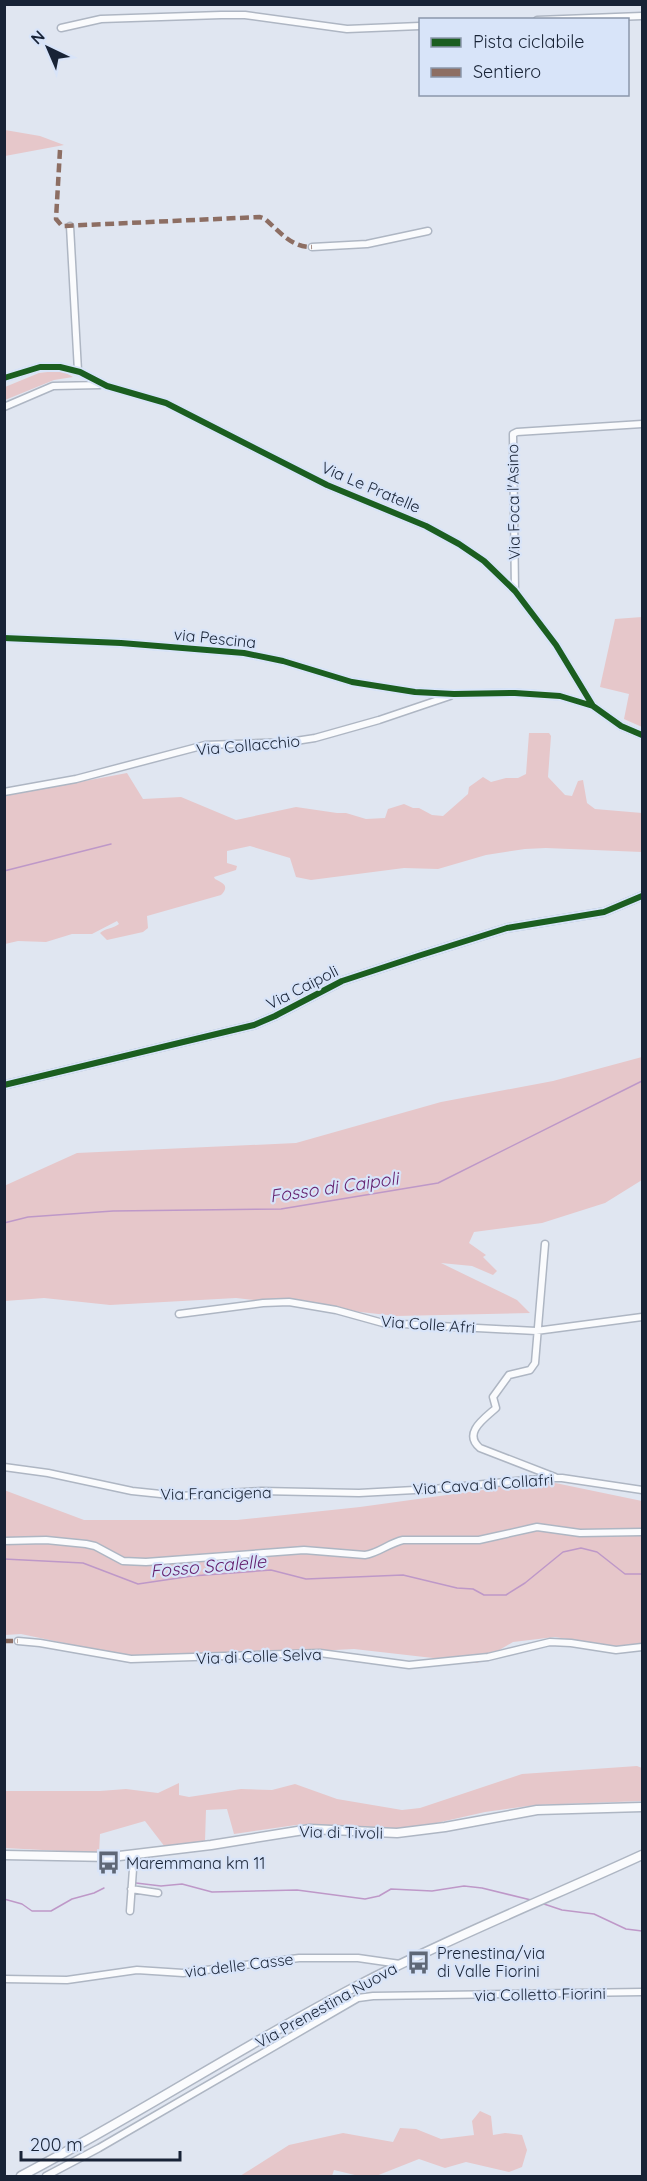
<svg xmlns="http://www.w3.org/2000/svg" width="647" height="2181" font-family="Quicksand,sans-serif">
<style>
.green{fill:#e6c7ca}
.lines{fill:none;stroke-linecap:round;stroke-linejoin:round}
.stream{stroke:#be98c8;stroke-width:1.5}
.minor-casing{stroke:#aeb6c3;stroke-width:9}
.tertiary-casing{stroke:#aeb6c3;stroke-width:10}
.secondary-casing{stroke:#aeb6c3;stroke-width:11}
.minor{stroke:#fafbfd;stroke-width:6}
.tertiary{stroke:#fafbfd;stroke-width:8}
.secondary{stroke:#fafbfd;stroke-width:8}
.quiet{stroke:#8d6e63;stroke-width:4.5;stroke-dasharray:9 4.5;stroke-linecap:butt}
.cycleway-casing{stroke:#d8e4f9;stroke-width:10}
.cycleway{stroke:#1b5e20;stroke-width:6}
.labels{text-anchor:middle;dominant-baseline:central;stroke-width:4.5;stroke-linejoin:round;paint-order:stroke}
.street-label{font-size:16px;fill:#182336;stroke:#d8e4f9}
.poi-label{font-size:16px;fill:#182336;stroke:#d8e4f9;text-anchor:start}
.water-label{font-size:18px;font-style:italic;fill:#631e6d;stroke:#d8e4f9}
</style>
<rect width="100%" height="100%" fill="#e0e6f1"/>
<path class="green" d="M5,130L40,136L64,145L5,156Z
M56,371L66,373L73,377L54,380L5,400V387L39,373Z
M642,617V727L624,719L629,694L600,687L615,619Z
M529,733H549L551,736L548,777L565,795L572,796L578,781L583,780L587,803L595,809L642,813V852L546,848L525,849L486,855L438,869L404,868L311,880L296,877L290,858L250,846L227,851V863L237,866L236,870L214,877L215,879C223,883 230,886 221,895L147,916L148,928L143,932L107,940L100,933C105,928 113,929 119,924L117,921L92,934H72L46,942L18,941L5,944V796L127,773L143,799L181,797L236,820L296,807L337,813H346L366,819L385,818L388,809L404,804L413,808H419L432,815L443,816L468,794L469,787L483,777L491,782L506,778H518L526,774Z
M642,1057V1180L605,1203L542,1223L474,1232L469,1243L486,1255L483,1257L497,1271L493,1275L472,1266L441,1263L517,1300L530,1313L396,1316L236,1298L110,1305L44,1298L5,1301L4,1186L77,1153L296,1143L441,1102L553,1081Z
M536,1479L642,1501V1649L633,1650L555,1637L513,1642L477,1663L354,1649L315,1651L265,1659H200L97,1655L64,1643L21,1634L5,1635L4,1490L84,1520H237L360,1507L483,1490Z
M637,1766L642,1768V1801L536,1805L485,1812L423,1826L392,1829L303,1824L234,1834L227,1809L206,1810L205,1841L165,1847L145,1821L100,1834L99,1853L5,1848V1791H100L126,1789L158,1793L179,1783V1795L189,1797L241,1789L272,1790L295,1784L337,1799L402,1810L420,1808L522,1774Z
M480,2111L491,2116L493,2135L505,2133L522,2135L527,2150L522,2167L509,2172L466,2162L445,2168L419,2159L376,2176H359L334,2170L332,2176H240L289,2145L343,2133L393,2142L400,2128L416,2129L441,2139L474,2135L472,2121Z"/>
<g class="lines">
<path class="stream" d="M4,871L111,844
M4,1223L28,1217L113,1211L281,1209L438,1183L642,1081
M4,1559L83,1563L138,1584L192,1576L271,1570L306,1579L403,1575L457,1588L473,1589L484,1595H506L525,1583L563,1552L581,1548L597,1552L625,1574H642
M136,1883L161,1886L182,1884L212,1892L297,1890L365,1899L379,1896L391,1889L432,1891L464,1886L482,1888L531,1900
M4,1899L22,1904L32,1911H51L72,1899L94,1893L104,1888
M544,1904L562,1910L594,1914L626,1929L642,1931"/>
<defs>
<path id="minor" d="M537,20L642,16
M61,28L101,19L221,15H245L347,29L420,26
M70,226L78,371
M312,247L367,244L428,231
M4,378L40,367H60L80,372L107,386L166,403L327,485L426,526L459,544L484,561L515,591L556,645L593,706
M4,407L53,386L100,385
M515,591L513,434L517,432L642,424
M4,638L121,643L244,653L283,661L352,682L415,692L454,694L515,693L560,696L593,706L621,726L642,735
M4,792L76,779L205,745L289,742L315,738L379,720L450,696
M545,1244L535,1363L530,1370L509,1375L493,1397L496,1408C485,1418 462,1433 480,1448L555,1477
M179,1314L263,1303L289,1302L336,1310L383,1323L536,1331L642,1317
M4,1467L48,1473L132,1491L180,1496L261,1491L359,1493L433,1489L547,1478H562L642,1490
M4,1541L46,1540L86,1544L95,1546L123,1561L146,1562L304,1550L365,1555C379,1553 389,1543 403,1540H479L537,1527L580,1533L642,1532
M18,1641L40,1643L131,1659L320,1653L409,1665L488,1657L550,1642L571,1643L616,1650L642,1647
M131,1889L158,1893
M130,1911L134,1855
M4,1979L67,1980L137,1970L183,1973L299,1958H358L400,1964
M46,2176L99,2148L358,1998L373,1996L642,1992"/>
<path id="tertiary" d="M4,1085L254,1025L275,1016L342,981L418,956L507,928L604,912L642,896"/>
<path id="secondary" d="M4,1855L111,1857L211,1845L310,1829L397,1833L445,1827L537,1810L642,1807
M21,2176C134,2117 241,2047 353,1988C447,1939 546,1899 642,1855"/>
</defs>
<use href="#minor" class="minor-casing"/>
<use href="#tertiary" class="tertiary-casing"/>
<use href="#secondary" class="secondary-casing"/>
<use href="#minor" class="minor"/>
<use href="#tertiary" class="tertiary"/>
<use href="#secondary" class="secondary"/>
<path class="quiet" d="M60,150L56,219L62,226L260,217L265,219C279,231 292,248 312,247
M4,1641H18"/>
<defs>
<path id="cycleway" d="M4,378L40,367H60L80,372L107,386L166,403L327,485L426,526L459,544L484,561L515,591L556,645L593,706
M4,638L121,643L244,653L283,661L352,682L415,692L454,694L515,693L560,696L593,706L621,726L642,735
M4,1085L254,1025L275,1016L342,981L418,956L507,928L604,912L642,896"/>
</defs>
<use href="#cycleway" class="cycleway-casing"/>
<use href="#cycleway" class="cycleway"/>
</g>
<defs>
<symbol id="bus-bare" viewBox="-9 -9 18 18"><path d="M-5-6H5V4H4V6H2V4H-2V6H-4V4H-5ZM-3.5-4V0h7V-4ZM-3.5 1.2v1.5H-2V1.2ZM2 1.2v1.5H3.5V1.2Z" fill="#5e6777" stroke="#d8e4f9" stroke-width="2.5" paint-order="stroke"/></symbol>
</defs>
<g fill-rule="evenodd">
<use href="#bus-bare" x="92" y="1846" width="33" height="33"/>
<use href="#bus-bare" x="402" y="1946" width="33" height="33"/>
</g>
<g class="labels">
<g class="street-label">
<text transform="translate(371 487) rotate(23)">Via Le Pratelle</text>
<text transform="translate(513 502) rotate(-91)">Via Foca l'Asino</text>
<text transform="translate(215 638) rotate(6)">via Pescina</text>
<text transform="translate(248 745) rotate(-5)">Via Collacchio</text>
<text transform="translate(302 987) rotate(-27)">Via Caipoli</text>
<text transform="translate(428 1324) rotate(4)">Via Colle Afri</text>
<text transform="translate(483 1484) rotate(-4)">Via Cava di Collafri</text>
<text transform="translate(216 1493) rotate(-1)">Via Francigena</text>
<text transform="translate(259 1656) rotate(-2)">Via di Colle Selva</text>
<text transform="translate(341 1832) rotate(1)">Via di Tivoli</text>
<text transform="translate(239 1965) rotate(-7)">via delle Casse</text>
<text transform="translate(540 1994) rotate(-1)">via Colletto Fiorini</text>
<text transform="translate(326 2005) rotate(-29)">Via Prenestina Nuova</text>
</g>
<g class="poi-label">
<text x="126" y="1863">Maremmana km 11</text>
<text x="437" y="1953">Prenestina/via<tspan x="437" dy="18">di Valle Fiorini</tspan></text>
</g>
<g class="water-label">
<text transform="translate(334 1187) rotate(-8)">Fosso di Caipoli</text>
<text transform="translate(208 1566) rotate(-5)">Fosso Scalelle</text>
</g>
</g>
<rect width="647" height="2181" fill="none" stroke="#182336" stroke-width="12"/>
<rect x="419" y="18" width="210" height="78" fill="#d8e4f9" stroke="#8b97ab" stroke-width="1.5"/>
<rect x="431" y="38" width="30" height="9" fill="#1b5e20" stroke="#8b97ab" stroke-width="1.5"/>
<text x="473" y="48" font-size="18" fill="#182336">Pista ciclabile</text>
<rect x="431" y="68" width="30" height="9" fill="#8d6e63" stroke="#8b97ab" stroke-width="1.5"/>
<text x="473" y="78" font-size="18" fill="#182336">Sentiero</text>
<g transform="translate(48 48) rotate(316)" stroke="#d8e4f9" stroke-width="4.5" paint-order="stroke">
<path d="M0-4.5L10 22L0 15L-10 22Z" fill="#182336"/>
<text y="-9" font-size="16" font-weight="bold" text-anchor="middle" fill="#182336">N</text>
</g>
<path d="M21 2151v9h159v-9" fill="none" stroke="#182336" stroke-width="3"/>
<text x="30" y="2151" font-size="18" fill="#182336" stroke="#d8e4f9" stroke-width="4.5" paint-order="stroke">200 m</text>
</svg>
